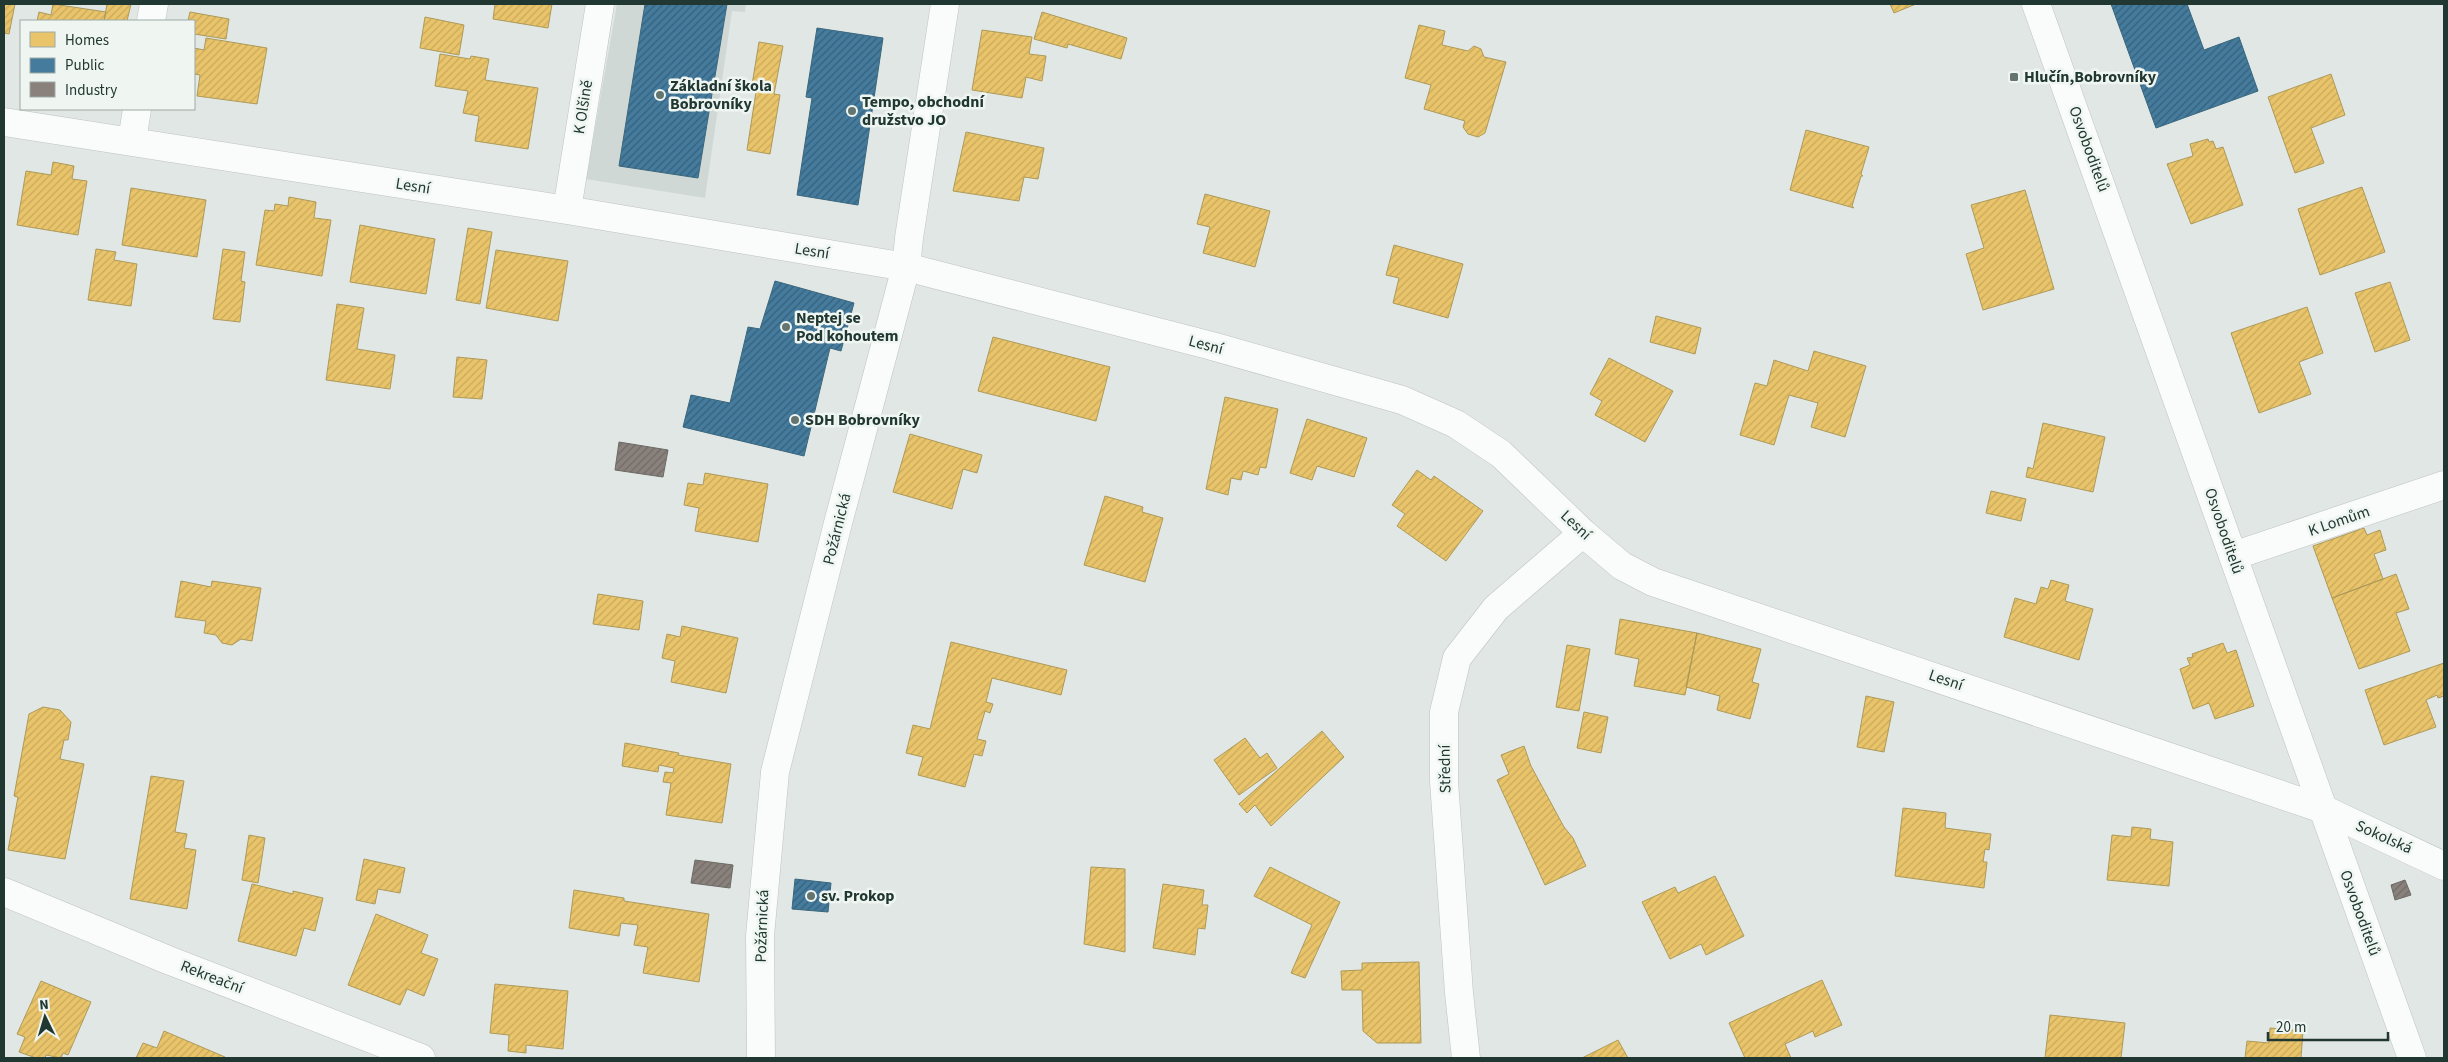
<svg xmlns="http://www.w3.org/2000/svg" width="2448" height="1062" font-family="'Source Sans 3',sans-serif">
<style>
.built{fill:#cfd8d4}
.homes{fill:url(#homes-hatch);stroke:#ad9a59}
.public{fill:url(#public-hatch);stroke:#3a677d}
.industry{fill:url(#industry-hatch);stroke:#6a6b66}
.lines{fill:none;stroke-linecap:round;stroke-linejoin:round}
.minor-casing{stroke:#bec3c1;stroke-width:29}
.tertiary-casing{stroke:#bec3c1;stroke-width:29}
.minor{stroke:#fafbfb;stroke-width:28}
.tertiary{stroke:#fafbfb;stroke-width:28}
.poi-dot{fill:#647570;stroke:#eff6f2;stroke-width:2}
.labels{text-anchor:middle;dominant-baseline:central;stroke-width:5;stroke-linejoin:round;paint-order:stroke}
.poi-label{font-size:16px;font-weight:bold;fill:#213732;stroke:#eff6f2;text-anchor:start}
.street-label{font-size:16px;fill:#213732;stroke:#eff6f2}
</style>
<defs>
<pattern id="homes-hatch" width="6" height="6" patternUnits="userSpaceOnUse" patternTransform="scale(1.25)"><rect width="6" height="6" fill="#e9c46a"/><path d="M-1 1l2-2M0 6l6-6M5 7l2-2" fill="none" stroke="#c8a95c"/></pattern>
<pattern id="public-hatch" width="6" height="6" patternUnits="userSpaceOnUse" patternTransform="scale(1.25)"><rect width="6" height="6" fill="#457b9d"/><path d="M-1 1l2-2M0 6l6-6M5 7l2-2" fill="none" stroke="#36607a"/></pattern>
<pattern id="industry-hatch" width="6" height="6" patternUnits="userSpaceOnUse" patternTransform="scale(1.25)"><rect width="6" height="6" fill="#8a817c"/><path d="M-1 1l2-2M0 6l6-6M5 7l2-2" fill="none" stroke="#706a66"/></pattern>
</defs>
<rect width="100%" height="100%" fill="#e1e7e4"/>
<path class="built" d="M617,4H746L745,12L732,11L705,198L586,179Z"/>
<path class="homes" d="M4,4H15L9,34L4,33Z
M53,4L106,12L104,21H37L39,12L51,15Z
M107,4H131L127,21H104Z
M495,4H552L548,28L493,19Z
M1890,4H1916L1894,13Z
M190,12L229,19L226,39L194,34V21H188Z
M1042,12L1127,38L1121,59L1068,44L1067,48L1034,39Z
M425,17L464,25L459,55L420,48Z
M1419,25L1445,31L1442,45L1468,51L1474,46L1481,49L1484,57L1506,62L1485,133L1478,137L1468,134L1463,127L1465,121L1424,109L1431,85L1405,78Z
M982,30L1032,37L1029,54L1046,56L1042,81L1026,77L1022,98L972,90Z
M206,38L267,48L257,104L197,96L200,75L194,74V48L204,50Z
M759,42L783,46L774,94L780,95L770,154L747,150L756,92L751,91Z
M440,54L470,59L471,56L489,59L485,80L538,88L528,149L475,141L479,116L463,113L468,91L435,86Z
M2331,74L2345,115L2311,128L2324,163L2295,173L2268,97Z
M1806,130L1869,147L1861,174L1863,176H1861L1852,206L1854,208L1790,190Z
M966,132L1044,148L1038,179L1024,177L1019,201L953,191Z
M2208,139L2209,142L2213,141L2216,149L2223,147L2243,205L2191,224L2167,164L2193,156L2190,144Z
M53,162L74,166L72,179L87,181L78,235L17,225L26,171L51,175Z
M2362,187L2385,252L2320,275L2298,209Z
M131,188L206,200L197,257L122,245Z
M2025,190L2054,289L1983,310L1966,254L1984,248L1971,205Z
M1205,194L1270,211L1255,267L1203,253L1210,227L1197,224Z
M289,197L316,202L314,218L331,220L322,276L256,265L265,210L274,211L275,204L288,206Z
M360,225L435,239L426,294L350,282Z
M468,228L492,232L480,304L456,300Z
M1394,245L1463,264L1448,318L1393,303L1399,278L1386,275Z
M96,249L116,252L114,260L137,264L131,306L88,300Z
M223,249L245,252L241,281L245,282L240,322L213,319Z
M496,250L568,261L558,321L486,308Z
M2390,282L2410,340L2375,352L2355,293Z
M337,304L364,308L357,349L395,355L390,389L326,380Z
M2307,307L2323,353L2299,362L2311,394L2259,413L2231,333Z
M1656,316L1701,328L1695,354L1650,342Z
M993,337L1110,367L1096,421L978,391Z
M1814,351L1866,366L1845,437L1811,427L1818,403L1789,395L1774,445L1740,435L1755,383L1767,386L1774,360L1808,371Z
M457,357L487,360L482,399L453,397Z
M1609,358L1673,391L1645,442L1595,415L1602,401L1590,394Z
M1225,397L1278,409L1266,468L1260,467L1258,475L1243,471L1241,480L1231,478L1228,495L1206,489Z
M1307,419L1367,438L1354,477L1317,466L1312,480L1290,473Z
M2043,423L2105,437L2093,492L2026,477L2028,467L2033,469Z
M910,434L982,455L977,473L963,469L952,509L893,492Z
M1417,470L1431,480L1434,476L1483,511L1446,561L1397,526L1405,514L1392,505Z
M705,473L768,484L758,542L695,531L699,508L684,505L688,483L703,485Z
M1991,491L2026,499L2021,521L1986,513Z
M1105,496L1143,507L1142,512L1163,518L1145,582L1084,565Z
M2364,528L2367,535L2380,530L2386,550L2374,554L2383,579L2332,598L2313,546Z
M2396,574L2409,609L2396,613L2410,651L2359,669L2332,598Z
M2051,580L2069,585L2065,601L2093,609L2079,660L2004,637L2015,598L2036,604L2041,587L2048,589Z
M181,581L211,587L212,581L261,588L252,641L241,639L232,645L222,643L216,635L204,633L206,621L175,617Z
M598,594L643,601L639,630L593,624Z
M1620,619L1697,633L1685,695L1634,686L1639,659L1615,654Z
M682,626L738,638L726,693L671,682L675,661L662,658L667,634L680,637Z
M1697,633L1761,649L1752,682L1759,684L1750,719L1717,710L1720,696L1686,687Z
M951,642L1067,670L1061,695L992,678L986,702L993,704L990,713L985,711L977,739L986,741L982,756L974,754L965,787L918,775L923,757L906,753L913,725L930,729Z
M2223,643L2227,653L2236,650L2254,706L2215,719L2209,703L2193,709L2180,669L2190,665L2187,658L2193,657L2192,654Z
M1567,645L1590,649L1579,711L1556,707Z
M2444,663V696L2438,698L2437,695L2426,700L2436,727L2384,745L2365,690Z
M1866,696L1894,702L1884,752L1857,747Z
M43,707L60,710L71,722L68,740H64L60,759L84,764L65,859L8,850L18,797L14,796L29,714Z
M1584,712L1608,717L1601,753L1577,748Z
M1322,731L1344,757L1271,826L1255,805L1247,813L1239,804Z
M1245,738L1260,758L1267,753L1277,768L1239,795L1214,760Z
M625,743L679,753L678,755L731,764L722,823L666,815L671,783L663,782L665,772L673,773L674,768L659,765L658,772L622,766Z
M1524,746L1531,766L1564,827L1573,838L1586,866L1545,885L1497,780L1509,774L1501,755Z
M151,776L184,781L175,832L187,834L184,848L196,850L187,909L130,899Z
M1903,808L1946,813L1945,828L1991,834L1989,850L1985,849L1983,862H1987L1984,888L1895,876Z
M2132,827L2151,829L2150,839L2173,842L2169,886L2107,880L2112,835L2131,837Z
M249,835L265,838L258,883L242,880Z
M364,859L405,868L400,893L378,889L375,904L356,900Z
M1091,867L1125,869V952L1084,944Z
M1270,867L1340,902L1305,978L1291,973L1312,925L1254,896Z
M1715,876L1744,936L1706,955L1701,944L1670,959L1642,902L1675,887L1678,893Z
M252,884L293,894V891L323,898L315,931L304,928L296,956L238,941Z
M1163,884L1204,890L1202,905H1208L1205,929L1198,928L1195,955L1153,948Z
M574,890L624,898V901L709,914L699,982L643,973L648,947L634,945L638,925L621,923L619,936L569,928Z
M376,914L428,935L421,953L438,959L424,996L407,989L400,1005L348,985Z
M1419,962L1421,1043H1377L1363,1031L1362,990H1342L1341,971L1362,970V963Z
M1822,980L1842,1025L1815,1037L1813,1031L1785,1044L1791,1058H1745L1729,1023Z
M41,981L91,1002L68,1055L63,1053L61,1058L46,1055L45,1058H36L19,1052L25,1037L17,1034Z
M495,984L568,991L563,1049L526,1045V1053L508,1051L509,1035L490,1033Z
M2050,1015L2125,1023L2121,1058H2045Z
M2270,1028L2303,1031L2301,1058H2245L2247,1041L2269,1043Z
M164,1031L225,1057L224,1058H136L143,1043L157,1048Z
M1618,1040L1628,1058H1582Z"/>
<path class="public" d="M645,4H727L698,178L619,166Z
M2111,4H2187L2204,50L2239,37L2258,91L2156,128Z
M817,28L883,38L858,205L797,195L812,98L806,97Z
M775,281L854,303L841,351L830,348L804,456L683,427L691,395L730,403L748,327L760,329Z
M795,879L831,883L828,912L792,909Z"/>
<path class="industry" d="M619,442L668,450L663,477L615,470Z
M695,860L733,865L730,888L691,883Z
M2405,880L2411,895L2395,900L2391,885Z"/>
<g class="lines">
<defs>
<path id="minor" d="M151,21L154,4
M4,122L567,210L906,267L1212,346L1402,400L1456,424L1501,454L1583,533L1622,566L1653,582L2323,809L2444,866
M132,141L137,109
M567,210L600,4
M2233,556L2444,485
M4,892L168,960L421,1058
M761,1058L760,936L775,772L838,523L906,267L909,238L945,4
M1466,1058L1459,993L1444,781V712L1457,658L1496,608L1583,533"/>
<path id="tertiary" d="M2036,4L2412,1058"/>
</defs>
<use href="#minor" class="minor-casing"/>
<use href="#tertiary" class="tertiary-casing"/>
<use href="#minor" class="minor"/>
<use href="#tertiary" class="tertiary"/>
</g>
<g class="poi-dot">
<rect x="2009" y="72" width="10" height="10" rx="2.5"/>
<circle cx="660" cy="95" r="5"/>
<circle cx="852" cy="111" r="5"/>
<circle cx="786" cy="327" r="5"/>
<circle cx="795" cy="420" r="5"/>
<circle cx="811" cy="896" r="5"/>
</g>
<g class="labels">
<g class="poi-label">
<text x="2024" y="77">Hlučín,Bobrovníky</text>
<text x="670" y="86">Základní škola<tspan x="670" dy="18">Bobrovníky</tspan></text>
<text x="862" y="102">Tempo, obchodní<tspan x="862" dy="18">družstvo JO</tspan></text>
<text x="796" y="318">Neptej se<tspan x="796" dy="18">Pod kohoutem</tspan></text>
<text x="805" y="420">SDH Bobrovníky</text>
<text x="821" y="896">sv. Prokop</text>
</g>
<g class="street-label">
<text transform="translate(583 107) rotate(-81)">K Olšině</text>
<text transform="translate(2089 149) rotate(70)">Osvoboditelů</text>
<text transform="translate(413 186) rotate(9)">Lesní</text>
<text transform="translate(812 251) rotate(9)">Lesní</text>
<text transform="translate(1206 345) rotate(15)">Lesní</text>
<text transform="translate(2339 521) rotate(-19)">K Lomům</text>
<text transform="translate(1576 525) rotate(43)">Lesní</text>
<text transform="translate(837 529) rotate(-76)">Požárnická</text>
<text transform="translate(2224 531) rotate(71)">Osvoboditelů</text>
<text transform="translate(1946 680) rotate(19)">Lesní</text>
<text transform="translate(1445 769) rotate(-91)">Střední</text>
<text transform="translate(2384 837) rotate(24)">Sokolská</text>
<text transform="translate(2360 913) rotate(70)">Osvoboditelů</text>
<text transform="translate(762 926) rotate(-88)">Požárnická</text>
<text transform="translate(212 977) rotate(21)">Rekreační</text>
</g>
</g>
<rect width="2448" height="1062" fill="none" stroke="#213732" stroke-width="10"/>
<rect x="20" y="20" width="175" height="90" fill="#eff6f2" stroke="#9daaa5"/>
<rect x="30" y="32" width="25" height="15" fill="#e9c46a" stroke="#9daaa5"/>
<text x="65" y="45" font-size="15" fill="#213732">Homes</text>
<rect x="30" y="58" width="25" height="15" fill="#457b9d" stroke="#9daaa5"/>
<text x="65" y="70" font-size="15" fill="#213732">Public</text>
<rect x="30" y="82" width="25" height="15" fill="#8a817c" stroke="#9daaa5"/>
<text x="65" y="95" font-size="15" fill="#213732">Industry</text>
<g transform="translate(45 1017) rotate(355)" stroke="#eff6f2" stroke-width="4" paint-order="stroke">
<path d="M0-4L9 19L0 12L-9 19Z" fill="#213732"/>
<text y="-8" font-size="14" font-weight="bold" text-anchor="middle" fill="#213732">N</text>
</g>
<path d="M2268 1032v8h120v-8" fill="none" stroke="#213732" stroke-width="2.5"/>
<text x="2276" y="1032" font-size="15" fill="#213732" stroke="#eff6f2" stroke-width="4" paint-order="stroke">20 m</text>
</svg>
